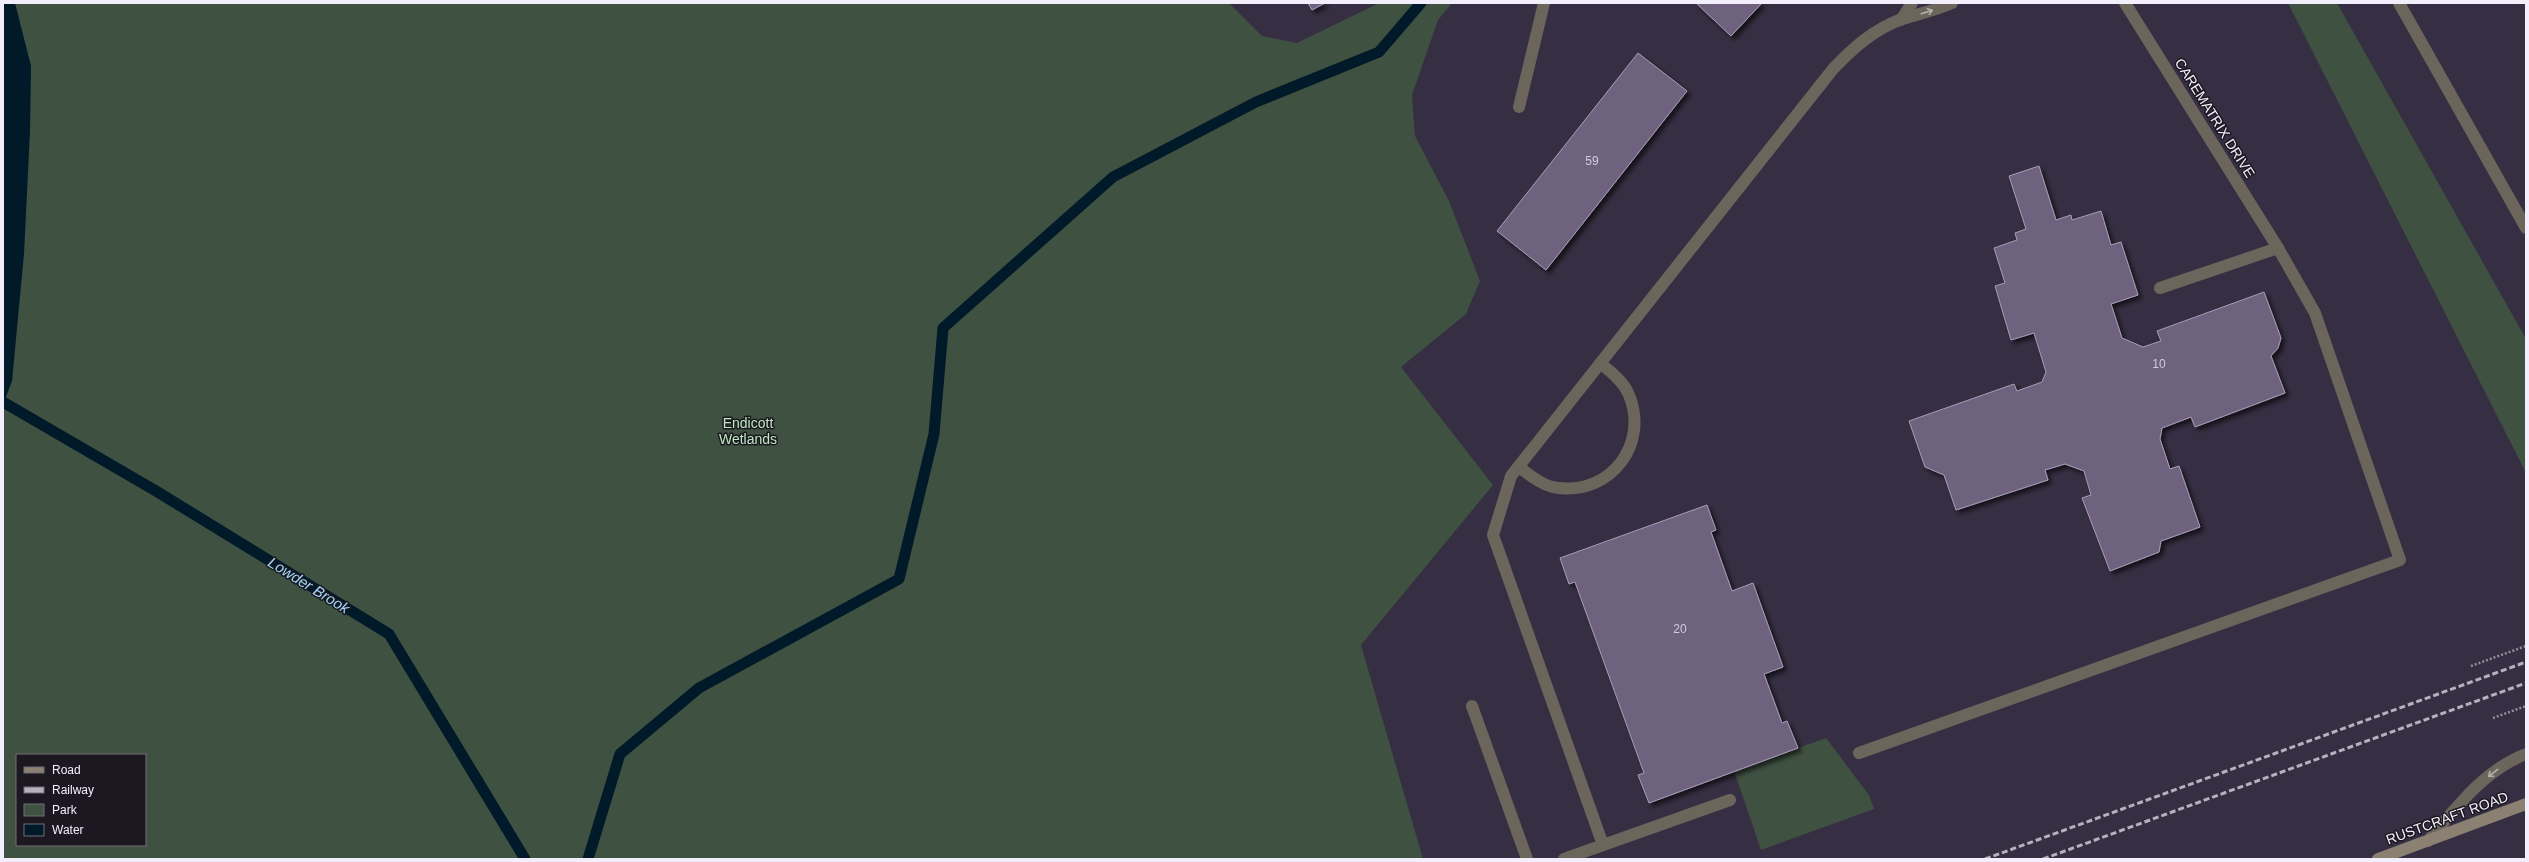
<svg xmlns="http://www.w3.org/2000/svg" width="2529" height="862" font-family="Helvetica,sans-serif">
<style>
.green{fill:#3f5141;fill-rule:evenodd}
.water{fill:#001a29}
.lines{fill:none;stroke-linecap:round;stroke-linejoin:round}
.stream{stroke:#001a29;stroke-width:11}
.building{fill:#6e627e;stroke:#a79db6;filter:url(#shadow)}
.path{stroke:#958f9f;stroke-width:2.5;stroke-dasharray:2 2;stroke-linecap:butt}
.lane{stroke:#6b655b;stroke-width:12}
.street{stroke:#6b655b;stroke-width:12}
.secondary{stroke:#8a8172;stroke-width:12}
.rail{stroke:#b6b0bf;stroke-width:3;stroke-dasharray:6 3;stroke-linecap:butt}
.oneway{stroke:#b6b0b3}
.labels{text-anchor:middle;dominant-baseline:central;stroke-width:3;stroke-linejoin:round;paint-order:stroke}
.number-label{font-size:12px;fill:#d2cbdc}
.street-label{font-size:14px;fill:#f3eefb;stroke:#1c1821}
.park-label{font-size:14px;fill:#bbeabf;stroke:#1c1821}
.water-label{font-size:15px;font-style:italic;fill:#9ed9fa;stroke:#1c1821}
</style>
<defs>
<filter id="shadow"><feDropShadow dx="3.5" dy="3.5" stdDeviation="2" flood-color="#0009"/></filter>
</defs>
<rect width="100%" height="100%" fill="#362e42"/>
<path class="green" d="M3,3H1229L1262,36L1297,43L1379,3H1452L1438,20L1412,95L1415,136L1449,201L1480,281L1466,314L1401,367L1493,485L1361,645L1423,859H3ZM17,755H145V845H17Z
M2288,3H2337L2526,339V473Z
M1826,738L1869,795L1874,809L1761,850L1734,771Z"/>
<path class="water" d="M3,3H15L31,66L30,131L24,254L12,381L3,405Z"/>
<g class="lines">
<path class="stream" d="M3,402L156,491L389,634L525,859
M588,859L620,754L699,688L899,579L934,434L943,328L1113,177L1256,102L1379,52L1421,3"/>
</g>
<path class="building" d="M1308,3H1325L1312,10Z
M1696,3H1762L1731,36Z
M1638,53L1687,91L1546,270L1497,231Z
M2039,166L2056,220L2071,215L2072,220L2101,211L2111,245L2121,242L2138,295L2111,304L2122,338L2143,347L2161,341L2157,331L2264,292L2281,338L2278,348L2271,356L2285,393L2195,427L2191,417L2162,428L2160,439L2170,469L2179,466L2200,527L2161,541L2159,552L2110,571L2082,498L2091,495L2084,471L2065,464L2045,470L2048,480L1956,510L1944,475L1925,467L1909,421L2014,384L2017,391L2042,382L2046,372L2034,333L2011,340L1995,286L2005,283L1994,248L2017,240L2015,233L2026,229L2009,176Z
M1707,505L1716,530L1711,532L1732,591L1753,583L1783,667L1764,674L1782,723L1787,721L1798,748L1649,803L1638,775L1644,773L1575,582L1569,584L1560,558Z"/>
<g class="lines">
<path class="path" d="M2471,666L2526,646
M2493,718L2526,706"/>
<path class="lane" d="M2399,3L2526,228
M1901,20L1912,3
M1519,107L1544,3
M1519,467C1531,476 1544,487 1559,488C1612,494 1649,443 1629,395C1624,382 1611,372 1600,363
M1472,706L1527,859
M1859,753L2400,560L2315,313L2278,248L2160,288
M2428,841C2457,807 2484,770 2526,754
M1603,845L1493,535L1511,476L1833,69C1853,48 1874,29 1902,19C1919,14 1936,10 1952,3
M1564,859L1730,800"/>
<path class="street" d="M2125,3L2278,248"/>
<path class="secondary" d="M2378,859L2526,804"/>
<path class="rail" d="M1985,859L2526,662
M2043,859L2526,683"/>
</g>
<defs><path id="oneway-shaft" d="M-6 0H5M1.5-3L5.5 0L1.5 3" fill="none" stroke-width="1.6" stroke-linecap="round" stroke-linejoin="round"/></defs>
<g class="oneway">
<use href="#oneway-shaft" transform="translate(1927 12) rotate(-18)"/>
<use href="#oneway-shaft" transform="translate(2493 773) rotate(142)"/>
</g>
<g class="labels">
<g class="number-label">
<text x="1592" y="161">59</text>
<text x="2159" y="364">10</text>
<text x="1680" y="629">20</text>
</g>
<g class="street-label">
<text transform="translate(2215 118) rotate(58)">CAREMATRIX DRIVE</text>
<text transform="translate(2447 818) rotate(-20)">RUSTCRAFT ROAD</text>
</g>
<g class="park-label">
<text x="748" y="423">Endicott<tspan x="748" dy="16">Wetlands</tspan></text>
</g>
<g class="water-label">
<text transform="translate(309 585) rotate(32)">Lowder Brook</text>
</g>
</g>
<rect width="2529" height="862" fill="none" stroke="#f3eefb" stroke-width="8"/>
<rect x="16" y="754" width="130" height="92" fill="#1c1821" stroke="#726e78"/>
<rect x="24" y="767" width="20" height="6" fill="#8a8172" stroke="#726e78"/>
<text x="52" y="774" font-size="12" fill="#f3eefb">Road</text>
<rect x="24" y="787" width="20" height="6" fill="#b6b0bf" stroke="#726e78"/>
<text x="52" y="794" font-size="12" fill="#f3eefb">Railway</text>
<rect x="24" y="804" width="20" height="12" fill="#3f5141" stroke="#726e78"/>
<text x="52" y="814" font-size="12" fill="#f3eefb">Park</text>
<rect x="24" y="824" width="20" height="12" fill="#001a29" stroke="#726e78"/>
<text x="52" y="834" font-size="12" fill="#f3eefb">Water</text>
</svg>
